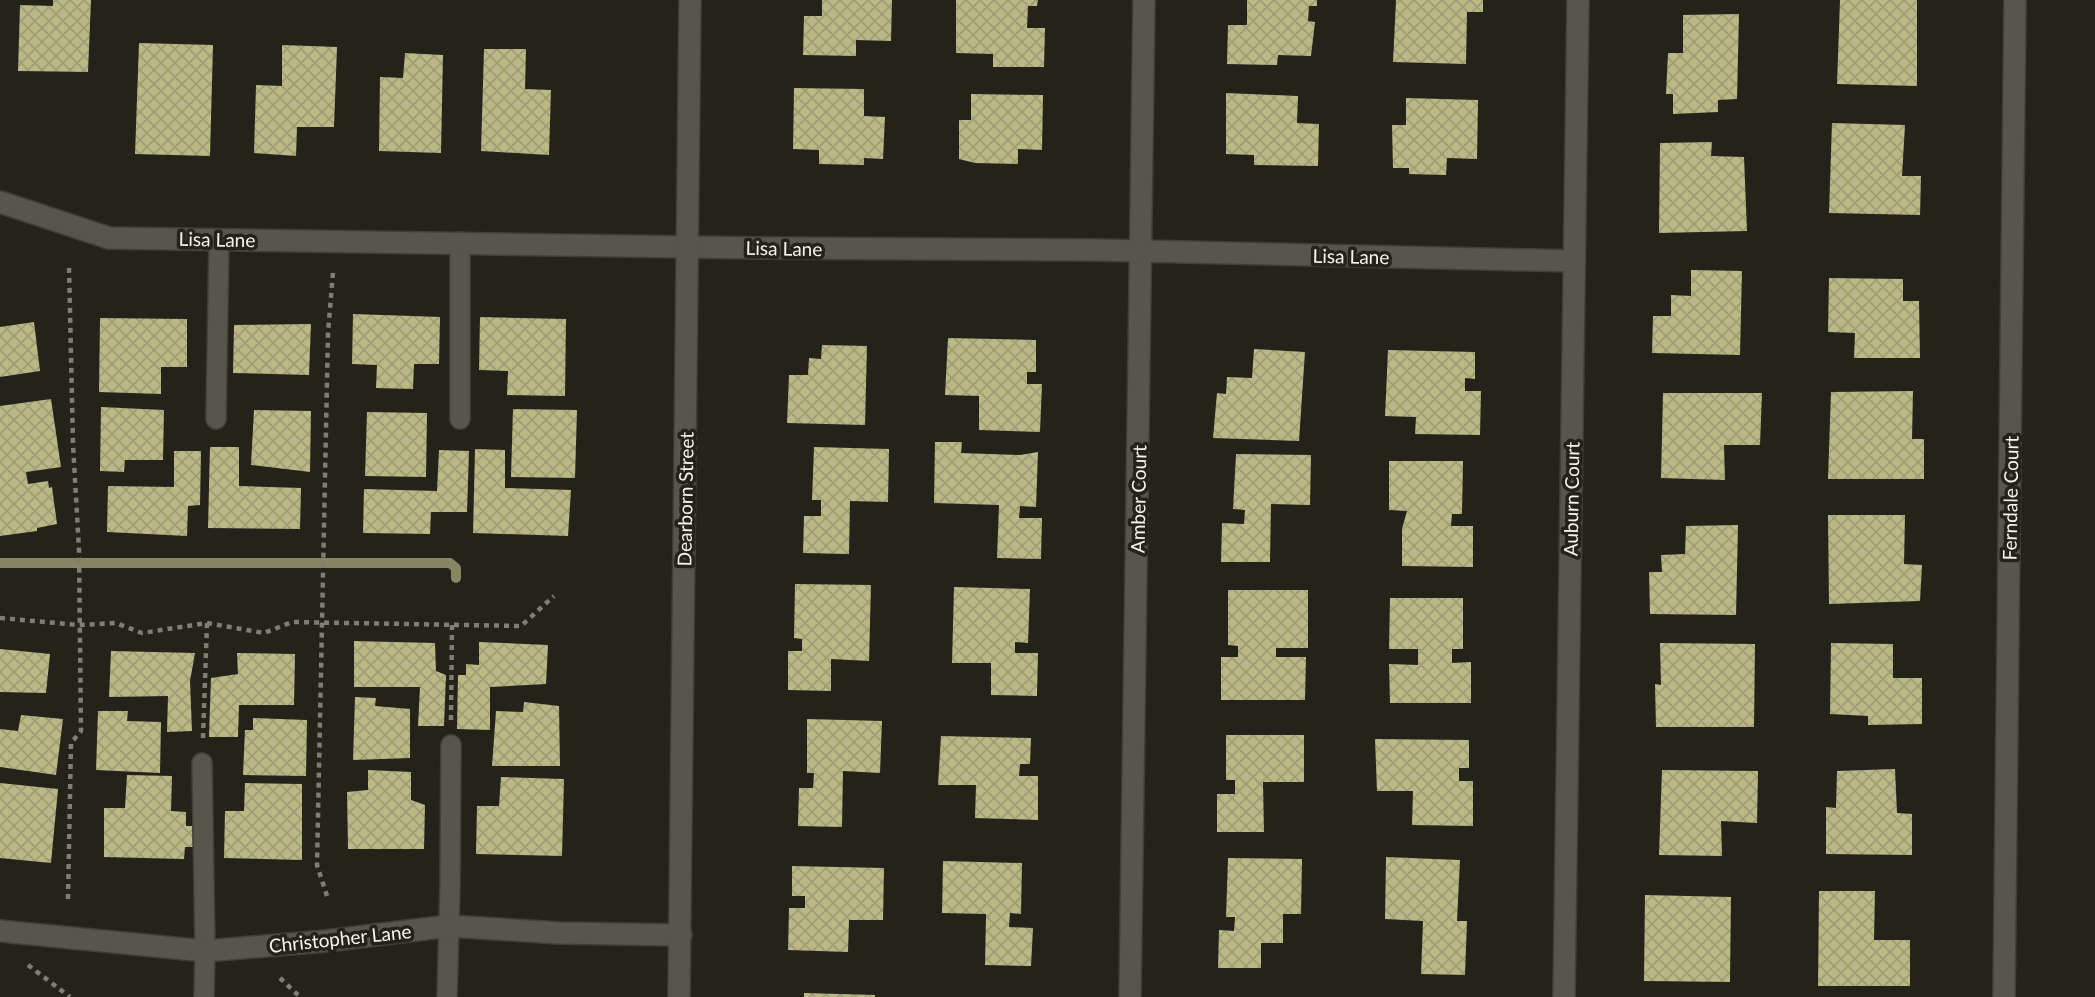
<svg xmlns="http://www.w3.org/2000/svg" width="2095" height="997" font-family="Lato,sans-serif">
<style>
.lines{fill:none;stroke-linecap:round;stroke-linejoin:round}
.stream{stroke:#888662;stroke-width:10}
.building{fill:url(#building-cross-hatch)}
.lane-casing{stroke:#403f37;stroke-width:22}
.street-casing{stroke:#403f37;stroke-width:24}
.secondary-casing{stroke:#403f37;stroke-width:24}
.path{stroke:#7e7e75;stroke-width:4.5;stroke-dasharray:5 5;stroke-linecap:butt}
.lane{stroke:#56564a;stroke-width:19}
.street{stroke:#56564a;stroke-width:21}
.secondary{stroke:#56564a;stroke-width:21}
.labels{text-anchor:middle;dominant-baseline:central;stroke-width:7;stroke-linejoin:round;paint-order:stroke}
.street-label{font-size:19px;fill:#f5f5ee;stroke:#242319}
</style>
<defs>
<pattern id="building-cross-hatch" width="8" height="8" patternUnits="userSpaceOnUse" patternTransform="scale(1.75)"><rect width="8" height="8" fill="#bbb886"/><path d="M0 0l8 8M0 8l8-8" fill="none" stroke="#9f9c76"/></pattern>
</defs>
<rect width="100%" height="100%" fill="#242319"/>
<g class="lines">
<path class="stream" d="M0,563H450L456,568V578"/>
</g>
<path class="building" d="M53,0H91L88,72L18,71L20,5L53,6Z
M822,0H892L891,41L856,40V56L803,55L804,16H822Z
M956,0H1038L1037,6H1028L1027,28H1045L1044,67H993V54L956,53Z
M1247,0H1317V6H1309L1308,21L1315,22L1311,56L1278,55L1277,65L1227,64L1228,25H1247Z
M1396,0H1483V12H1467L1466,64L1393,62Z
M1840,0H1917V86L1837,84Z
M1739,14L1737,99L1718,100V112L1673,114V94H1666L1668,53H1683V15Z
M139,43L213,45L210,156L135,154Z
M282,45L337,47L334,127H297L296,156L254,153L256,85L282,86Z
M484,49H526L525,89L551,90L549,155L481,151Z
M405,53L443,55L441,153L379,151L380,77L403,78Z
M794,88L864,89V116L885,117L883,159L864,158V165L819,164V150L793,149Z
M1226,93L1298,96L1297,123L1319,124L1318,166L1254,165V155L1226,154Z
M971,94L1043,95L1042,150L1018,149V164L975,163L959,159V120H971Z
M1406,98L1478,100L1477,159L1447,158L1446,175L1409,174V168H1393L1392,125H1406Z
M1832,123L1905,125L1902,176H1921L1920,215L1829,213Z
M1712,142L1711,156L1744,157L1747,231L1659,233L1660,143Z
M1691,270L1742,271L1740,355L1652,353L1653,316H1671V295L1691,296Z
M1829,278L1903,279V301H1919L1920,358H1854L1855,333L1828,332Z
M353,314L440,317L439,364H414L413,389L376,388L377,365L352,364Z
M480,317L566,319L565,396L507,395L508,371L479,370Z
M100,318L187,319V367H161V394L99,392Z
M34,322L40,371L0,377V327Z
M311,324L309,375L233,373L234,325Z
M948,338L1036,340V372H1027V384H1042L1040,432L979,430V396L945,395Z
M822,345L867,346L865,425L787,423L789,375H808L809,358L821,359Z
M1254,349L1305,352L1299,441L1213,438L1217,393L1226,394L1227,377L1252,378Z
M1388,350L1475,352V379L1465,378V391H1481L1480,435L1415,434L1416,417L1385,416Z
M1913,391L1912,439H1924V479H1828L1831,392Z
M1663,393H1762L1760,445H1724L1725,480L1661,478Z
M51,399L61,467L26,472L28,484L48,481L49,488L52,487L57,524L37,528V531L0,536V406Z
M101,407L164,410L163,460H125L124,472L100,471Z
M513,409L577,410L575,478L511,477Z
M254,410L311,411L310,472L251,465Z
M367,412L427,413L426,477L365,476Z
M935,442H962L961,453L1020,455L1038,452L1036,507L1020,506L1019,518H1042L1041,559L997,558L999,505L934,503Z
M210,447H239V486L301,488L300,529L208,528Z
M814,447L889,449L888,502L850,501L849,554L803,553L804,516H821V500H812Z
M475,449L505,450V488L571,490L568,536L473,533Z
M439,450L469,451L467,512H431L430,534L363,533L364,489L437,491Z
M174,451H201L200,505L188,506L187,536L107,532L108,486L174,487Z
M1236,454L1311,455L1310,505L1271,504L1270,562H1221L1222,523L1244,524L1245,510L1233,509Z
M1389,461H1463L1462,514H1452L1451,526H1473V567L1402,566V529L1407,511L1389,510Z
M1828,515H1905L1904,564L1922,565L1920,601L1829,604Z
M1738,525L1736,615L1650,614L1649,572H1662L1661,555L1685,554L1686,526Z
M795,584L871,585L869,661L831,659V691L788,690V651H802V639L794,638Z
M954,587L1030,589L1028,643L1015,642V653H1038L1037,696L991,695V663H952Z
M1228,590H1308V648H1276V657H1306L1305,700H1221V657H1238V646L1228,645Z
M1390,598H1463V649H1452V663L1471,662V703H1390L1389,664L1418,665V649H1389Z
M354,641L435,643L436,671L446,675L444,726H418L420,687H354Z
M479,642L548,645L546,684L490,687V730L457,729L458,675H466V664L479,665Z
M1660,643L1755,644L1754,727H1656L1655,684L1661,685Z
M1831,643L1893,644V678H1922V724L1868,725V716L1830,714Z
M0,649L50,654L46,693L0,692Z
M111,651L195,653L190,681L192,731L167,732L168,696L109,697Z
M237,653L295,654L294,705H239L238,737H209L211,678L238,674Z
M355,697L376,698L375,706L410,709V758L353,760Z
M524,702L559,706L560,766H492L496,711L523,712Z
M98,711H128L127,721L161,722L160,773L96,770Z
M21,715L63,719L56,775L0,767V729L18,731Z
M253,718L307,720L306,776L243,775L245,730H253Z
M807,719L882,721L880,773L843,771L842,827L798,826L799,788H813L814,773H807Z
M1226,735H1304V782H1263L1264,832H1217V794H1235V780H1226Z
M941,736L1031,738L1030,764H1020L1019,776H1038V820L975,818L976,785H938Z
M1375,739L1469,740V768H1459V781H1473V826L1412,825L1413,791H1377Z
M1895,769L1897,813L1912,814V855L1826,854V807L1836,808L1837,771Z
M368,770L411,772V800L425,805L424,849H348L347,792L368,790Z
M1662,770L1758,771L1757,823L1721,821L1722,856L1659,855Z
M127,775L172,776L171,811L186,812V826H197V847H185L184,859L104,857V808H125Z
M501,777L564,779L562,856L476,854L477,806H499Z
M0,783L58,789L51,863L0,858Z
M245,783L302,784V860L224,858L225,811H244Z
M1386,857L1460,860L1457,921H1467L1465,975L1421,974L1423,921L1385,919Z
M1228,858L1302,859L1301,914H1283V943H1261V968H1218L1219,930L1234,931L1235,917H1226Z
M943,861L1022,863L1021,914L1010,913L1009,927L1033,928L1031,966L985,965L986,914L942,913Z
M792,866L884,868L883,920H849L848,952L788,950L789,908H805V896H792Z
M1819,891H1875L1874,940H1910V986H1818Z
M1645,895L1731,897L1730,982L1644,981Z
M804,993L875,995V997H804Z"/>
<g class="lines">
<defs>
<path id="lane" d="M216,419L219,239
M460,419V242
M202,763L205,951L204,997
M447,997L450,887L451,745"/>
<path id="street" d="M0,202L109,238L758,248L1097,250L1574,261
M0,931L205,951L326,941L449,926L559,933L681,935
M1130,997L1144,0
M1564,997L1578,0
M2004,997L2015,0"/>
<path id="secondary" d="M679,997L690,0"/>
</defs>
<use href="#lane" class="lane-casing"/>
<use href="#street" class="street-casing"/>
<use href="#secondary" class="secondary-casing"/>
<path class="path" d="M0,618L79,625L116,623L142,633L207,623L264,633L292,622L521,626L554,596
M451,720L452,625
M203,738L207,623
M327,896L317,865L328,333L333,272
M68,899L71,743L81,731L79,550L73,444L69,266
M28,965L70,997
M280,978L300,997"/>
<use href="#lane" class="lane"/>
<use href="#street" class="street"/>
<use href="#secondary" class="secondary"/>
</g>
<g class="labels">
<g class="street-label">
<text transform="translate(217 239) rotate(1)">Lisa Lane</text>
<text transform="translate(784 248) rotate(1)">Lisa Lane</text>
<text transform="translate(1351 256) rotate(1)">Lisa Lane</text>
<text transform="translate(2010 498) rotate(-89)">Ferndale Court</text>
<text transform="translate(685 499) rotate(-89)">Dearborn Street</text>
<text transform="translate(1138 499) rotate(-89)">Amber Court</text>
<text transform="translate(1571 499) rotate(-89)">Auburn Court</text>
<text transform="translate(340 938) rotate(-6)">Christopher Lane</text>
</g>
</g>
</svg>
